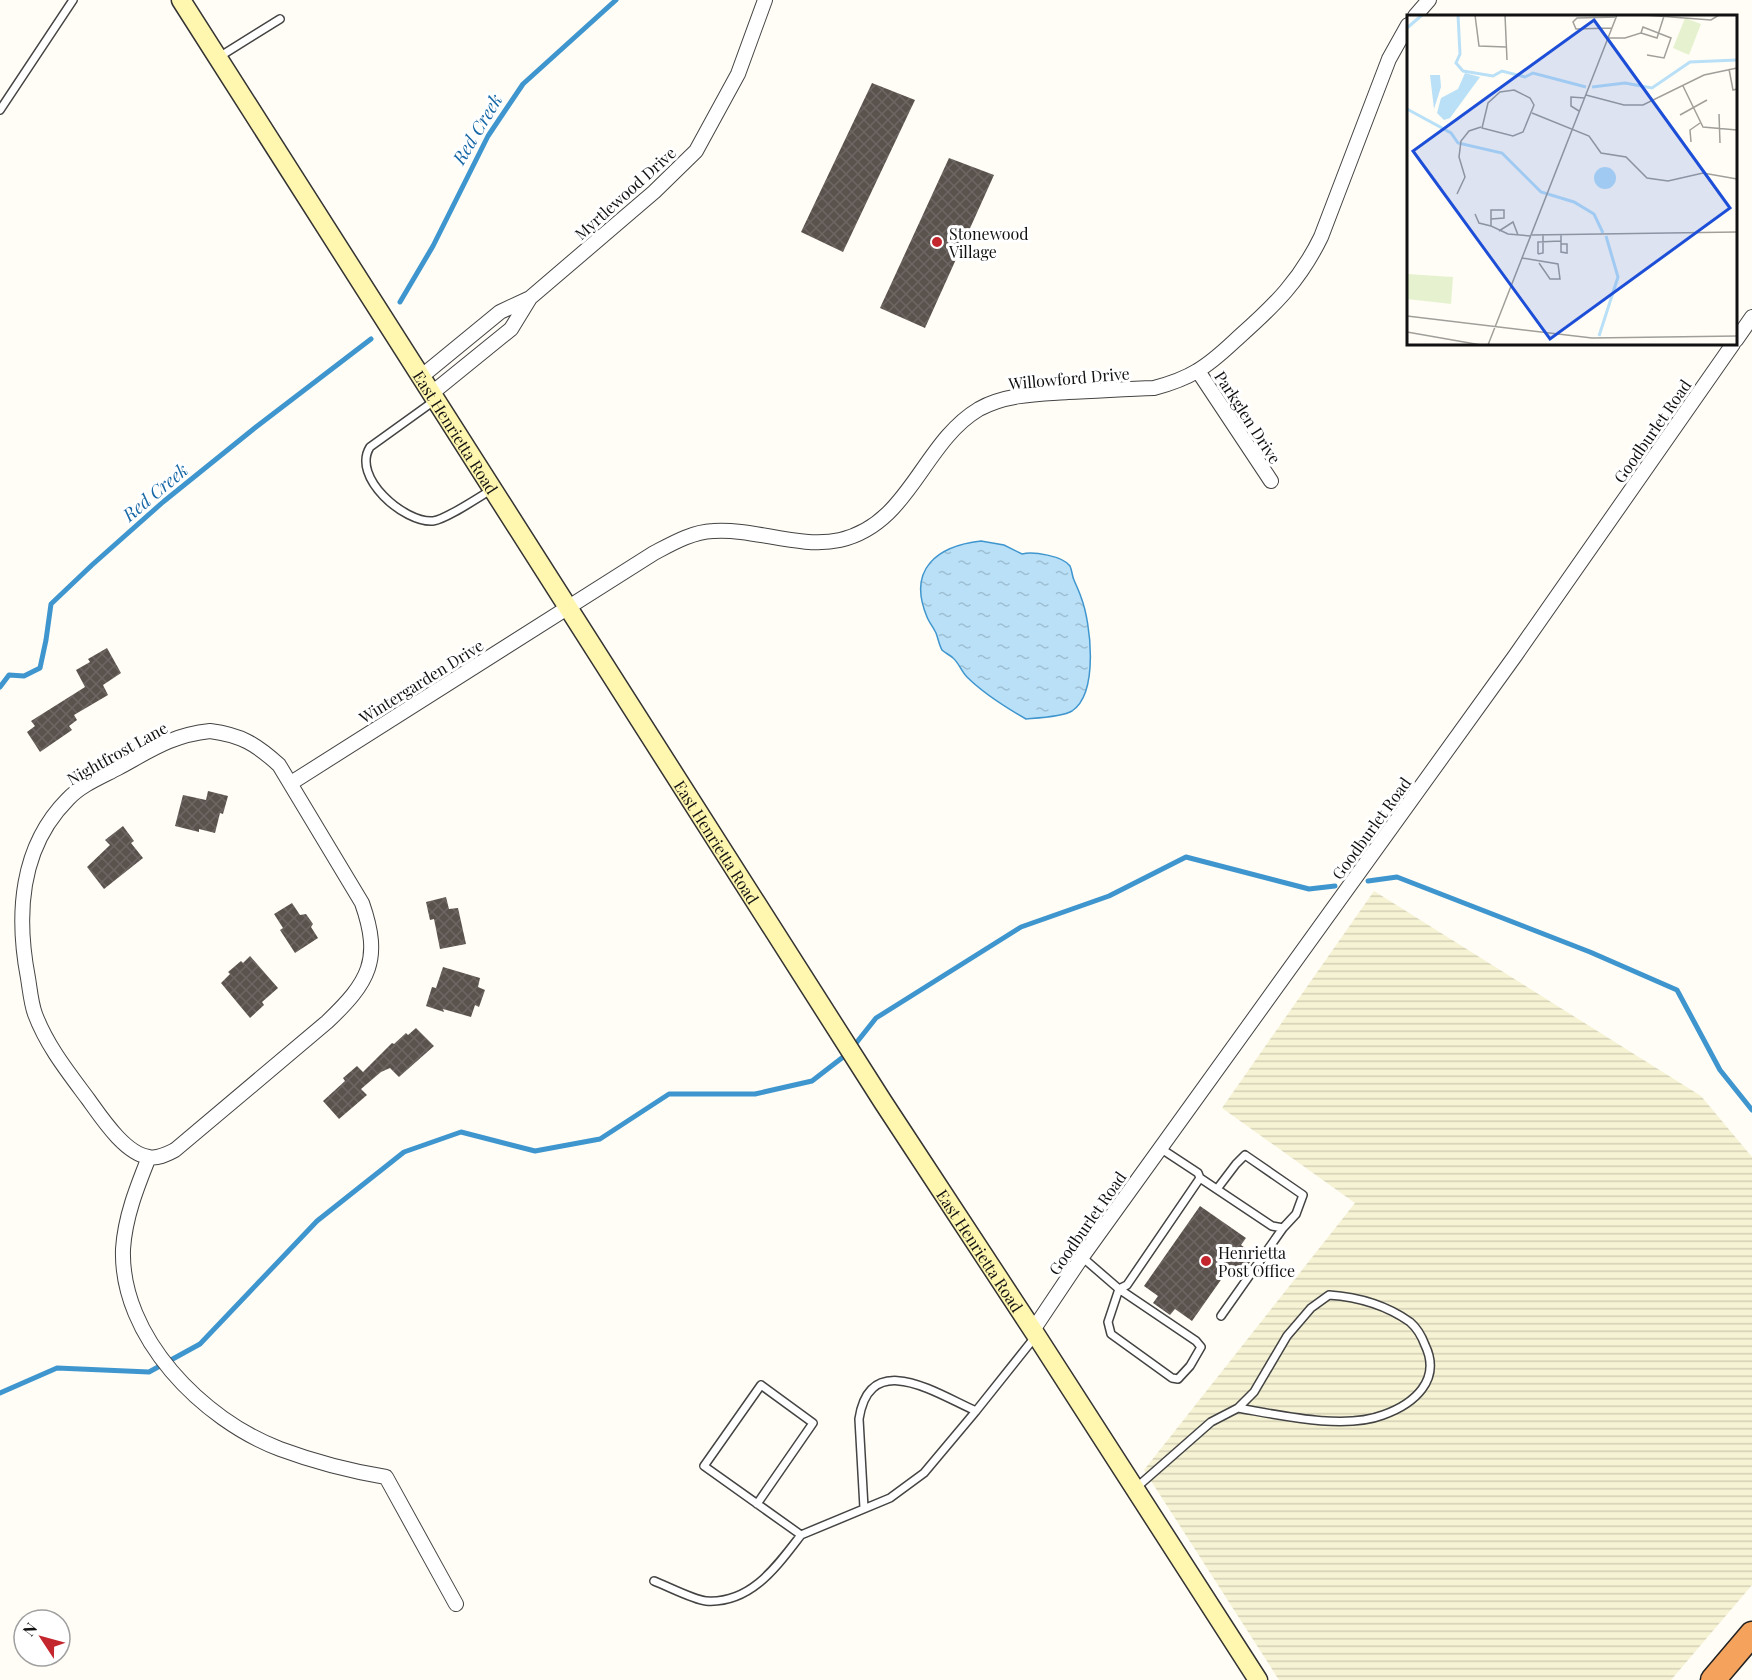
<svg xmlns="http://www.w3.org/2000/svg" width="1752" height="1680" font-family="'Playfair Display',serif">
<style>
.farmland{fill:url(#farmland-rules)}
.water{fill:url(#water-ripples);stroke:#3f96cf;stroke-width:1.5}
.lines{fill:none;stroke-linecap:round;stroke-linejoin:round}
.stream{stroke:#3f96cf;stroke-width:5}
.building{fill:url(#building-cross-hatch)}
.lane-casing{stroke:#444;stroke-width:10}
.street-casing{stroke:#444;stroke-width:16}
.secondary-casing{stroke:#333;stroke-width:21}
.highway-casing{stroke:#222;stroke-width:27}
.lane{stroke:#fff;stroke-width:7}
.street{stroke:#fff;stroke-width:14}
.secondary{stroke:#fff6b0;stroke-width:18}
.highway{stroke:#f5a25d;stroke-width:24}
.poi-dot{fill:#c4262e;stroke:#fff;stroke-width:2}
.labels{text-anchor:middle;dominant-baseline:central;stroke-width:6;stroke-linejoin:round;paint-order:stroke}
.street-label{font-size:16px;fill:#111;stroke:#fff}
.poi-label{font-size:16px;fill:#111;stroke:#fff;text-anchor:start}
.water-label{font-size:18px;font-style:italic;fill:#1768a6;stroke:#fff}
.inset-river{fill:none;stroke:#b9e0f7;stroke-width:3}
.inset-road{fill:none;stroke:#a09f9a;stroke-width:1.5}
.view{fill:#1d4ed8;fill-opacity:0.15;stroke:#1d4ed8;stroke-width:3}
.inset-edge{fill:none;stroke:#111;stroke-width:3}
</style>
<defs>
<pattern id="farmland-rules" width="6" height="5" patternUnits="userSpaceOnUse" patternTransform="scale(1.5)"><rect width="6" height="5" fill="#f6f3d4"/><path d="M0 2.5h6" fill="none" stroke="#d2cfb5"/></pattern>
<pattern id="water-ripples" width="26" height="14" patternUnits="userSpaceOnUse" patternTransform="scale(1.5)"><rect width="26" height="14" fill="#b9e0f7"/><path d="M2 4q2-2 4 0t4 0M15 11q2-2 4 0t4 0" fill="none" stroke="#9ebfd3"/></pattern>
<pattern id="building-cross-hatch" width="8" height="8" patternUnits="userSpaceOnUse" patternTransform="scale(1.5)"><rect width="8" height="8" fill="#5a524d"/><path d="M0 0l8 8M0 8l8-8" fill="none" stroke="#6d6662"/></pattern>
</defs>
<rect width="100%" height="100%" fill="#fffdf5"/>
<path class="farmland" d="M1374,891L1701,1096L1752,1157V1585L1671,1680H1279L1144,1470L1355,1203L1222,1108Z"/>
<path class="water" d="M981,541L1004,545L1022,554C1033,551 1063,556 1070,566C1072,570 1072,576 1074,580C1076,585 1079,591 1081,597C1091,623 1099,693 1072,711C1062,717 1038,718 1026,719C1005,707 984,694 967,677C961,671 959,663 953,658C950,655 945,653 942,650C939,645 938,638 936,633C933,627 929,622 927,617C907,569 937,546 981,541Z"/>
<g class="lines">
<path class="stream" d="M400,302L433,246L488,136L523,84L616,0
M0,687L9,675L24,676L40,668L46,640L51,604L92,565L163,502L256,427L371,339
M1368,881L1397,877L1590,952L1677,990L1720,1070L1752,1110
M853,1047L876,1018L1021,927L1109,896L1186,857L1309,889L1335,886
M0,1393L57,1368L149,1372L200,1344L317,1221L404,1152L461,1132L535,1151L600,1139L669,1094H755L812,1081L847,1054"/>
</g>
<path class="building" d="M872,83L915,100L843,252L801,232Z
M949,158L994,175L925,328L880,308Z
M107,648L121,673L103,685L108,695L74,715L77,720L69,726L72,730L40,752L27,732L35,726L31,721L85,687L76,670L90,662L88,659Z
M208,791L228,796L223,814L220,813L215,833L199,829V832L175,826L183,795L206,800Z
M123,826L134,841L131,843L143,858L104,889L87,867L110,845L105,840Z
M446,897L449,909L458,908L466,944L440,949L434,919L430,920L426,902Z
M292,903L300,915L306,914L313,924L311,927L318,938L295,953L280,930L283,928L274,914Z
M250,956L278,988L262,1002L264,1005L250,1018L221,983L230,974L228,972L241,961L243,963Z
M443,967L480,978L478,987L485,990L479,1007L475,1005L471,1017L443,1009L444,1012L426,1006L432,987L436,988Z
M416,1028L434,1046L399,1077L390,1068L381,1072L361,1089L367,1095L339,1119L323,1101L345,1081L343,1078L357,1066L363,1072L392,1043L394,1044L406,1033L408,1035Z
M1200,1206L1246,1238L1241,1245L1255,1255L1241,1275L1230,1267L1192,1321L1175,1309L1170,1315L1153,1303L1158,1296L1144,1286Z"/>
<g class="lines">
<defs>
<path id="lane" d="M219,57L280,19
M0,110L73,0
M434,401L370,447C351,477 404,523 433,521C445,520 479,497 491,490
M1160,1148L1198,1173L1200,1178L1272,1226L1283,1228L1296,1214L1303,1195L1245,1155L1236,1164L1217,1189
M1082,1257L1119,1289L1196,1341L1201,1347L1190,1366L1178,1379L1172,1378L1111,1334L1108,1322L1119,1289L1127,1285L1200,1178
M1221,1316L1283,1228
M1137,1487L1211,1422L1238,1408L1254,1392L1287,1336L1311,1308L1329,1295C1358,1297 1386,1305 1410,1322C1417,1328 1422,1337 1425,1345C1442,1380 1414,1404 1383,1415C1344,1430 1279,1415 1238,1408
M757,1504L813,1423L761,1385L704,1466L801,1535L890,1498L924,1473L976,1411L1035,1337
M864,1508L859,1419C870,1348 937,1394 976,1411
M654,1581C667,1586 694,1600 706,1601C751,1604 777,1566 801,1535"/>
<path id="street" d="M1415,16L1429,0
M1736,340L1752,317
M1198,371L1271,481
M422,376L500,312L530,298L654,192L696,151L738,74L765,0
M432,393L511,329L530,298
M210,731C241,735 256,744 279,765L362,903C382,960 369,982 327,1022L175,1150C167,1154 158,1159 149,1157C125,1154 101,1117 88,1099C68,1072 47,1046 35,1014C31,1003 30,990 28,978C16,915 20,847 68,799C81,785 101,777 118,768C151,750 172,735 210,731Z
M291,783L654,553C673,543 692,532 713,531C754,528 800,549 840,540C910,524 922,443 979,409C1006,394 1038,394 1068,392C1096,391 1125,389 1154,388C1169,384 1184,379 1197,371C1213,362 1227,348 1240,336C1276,304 1300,280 1321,237L1389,59L1408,25
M149,1157C137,1187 125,1217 123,1249C120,1337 203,1420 280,1449C315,1462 350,1471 386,1477L456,1604
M1033,1330L1082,1257L1515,656L1733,344"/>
<g id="secondary">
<path id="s1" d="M181,0L883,1102L1036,1335L1258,1680"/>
</g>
<path id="highway" d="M1713,1680L1752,1634"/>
</defs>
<use href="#lane" class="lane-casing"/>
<use href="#street" class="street-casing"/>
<use href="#secondary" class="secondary-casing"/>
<use href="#highway" class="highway-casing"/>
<use href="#lane" class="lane"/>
<use href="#street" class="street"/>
<use href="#secondary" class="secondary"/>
<use href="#highway" class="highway"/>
</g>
<g class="poi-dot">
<circle cx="937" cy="242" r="6"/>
<circle cx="1206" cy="1261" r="6"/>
</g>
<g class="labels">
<g class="street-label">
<text transform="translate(625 193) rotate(-42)">Myrtlewood Drive</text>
<text transform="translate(1069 378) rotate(-5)">Willowford Drive</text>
<text transform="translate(1248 417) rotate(57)">Parkglen Drive</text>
<text stroke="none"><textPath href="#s1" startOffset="512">East Henrietta Road</textPath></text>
<text transform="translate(1652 431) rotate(-55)">Goodburlet Road</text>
<text transform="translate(421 681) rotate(-32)">Wintergarden Drive</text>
<text transform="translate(117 753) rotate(-29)">Nightfrost Lane</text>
<text transform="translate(1371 828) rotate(-54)">Goodburlet Road</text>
<text stroke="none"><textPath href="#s1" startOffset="998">East Henrietta Road</textPath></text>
<text transform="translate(1087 1223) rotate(-55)">Goodburlet Road</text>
<text stroke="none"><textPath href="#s1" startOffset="1484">East Henrietta Road</textPath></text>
</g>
<g class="poi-label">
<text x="949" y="233">Stonewood<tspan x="949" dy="18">Village</tspan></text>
<text x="1218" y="1252">Henrietta<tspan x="1218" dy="18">Post Office</tspan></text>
</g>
<g class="water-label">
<text transform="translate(477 129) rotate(-59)">Red Creek</text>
<text transform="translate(155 492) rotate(-40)">Red Creek</text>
</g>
</g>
<g transform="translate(1407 15)">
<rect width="330" height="330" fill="#fffdf5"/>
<path d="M278,3L294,9L282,40L266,33ZM0,259L46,262L44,289L0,284Z" fill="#e6f2cf"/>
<path d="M58,58L73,62L43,103L37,105L30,98L34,83L51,74ZM23,60H33L34,72L27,94ZM187 163a11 11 0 1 1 22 0a11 11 0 1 1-22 0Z" fill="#b9e0f7"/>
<path class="inset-river" d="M51,0L53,39L49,48L56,56L86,61L95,56L118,62L126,58L179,72M0,13L15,0M185,72L218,68L245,73L283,47L330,45M0,94L44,118L51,128L95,138L134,177L167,187L187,199L196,218M192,321L211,262L199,221"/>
<path class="inset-road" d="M68,0L72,31L99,32M98,0L100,45M238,0L304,5L312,0M205,13L169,14L166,7L170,3L210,2M234,18L250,23L257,1M202,23H218L234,18L236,12L264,23L257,43L240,40M322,54L326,75L330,74M276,71L296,112L330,115M107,75L123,83L127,90L116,117L106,121L75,113L81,88L93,77ZM179,80L217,90H236L297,60L330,53M172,96L164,91V82L178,83M125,98L182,121L194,138L219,142L240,163L261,166L296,158L330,164M312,99L313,128M273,100L300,85M284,127L283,115L293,108M50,179L58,162L52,142L54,126L62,116L74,112M68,199L72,208L84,211M84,204L97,203V195H84V211L101,219L124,221M92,216L106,207L111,220M154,219V237L160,238V229H154M125,220L330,217M131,239V227L154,226M131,239L136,238V219M115,243L151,249L153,264H143L132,248M0,301L185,323L330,321M0,317L74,330M81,330L210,0"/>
<path class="view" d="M187,5L323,193L143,324L6,136Z"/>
<rect width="330" height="330" class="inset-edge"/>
</g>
<g transform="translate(42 1638) rotate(306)"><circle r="28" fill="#ffffff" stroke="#a0a0a0" stroke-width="1.5"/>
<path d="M0-4.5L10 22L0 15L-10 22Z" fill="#c4262e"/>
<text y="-9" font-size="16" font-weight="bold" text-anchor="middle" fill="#111111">N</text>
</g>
</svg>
